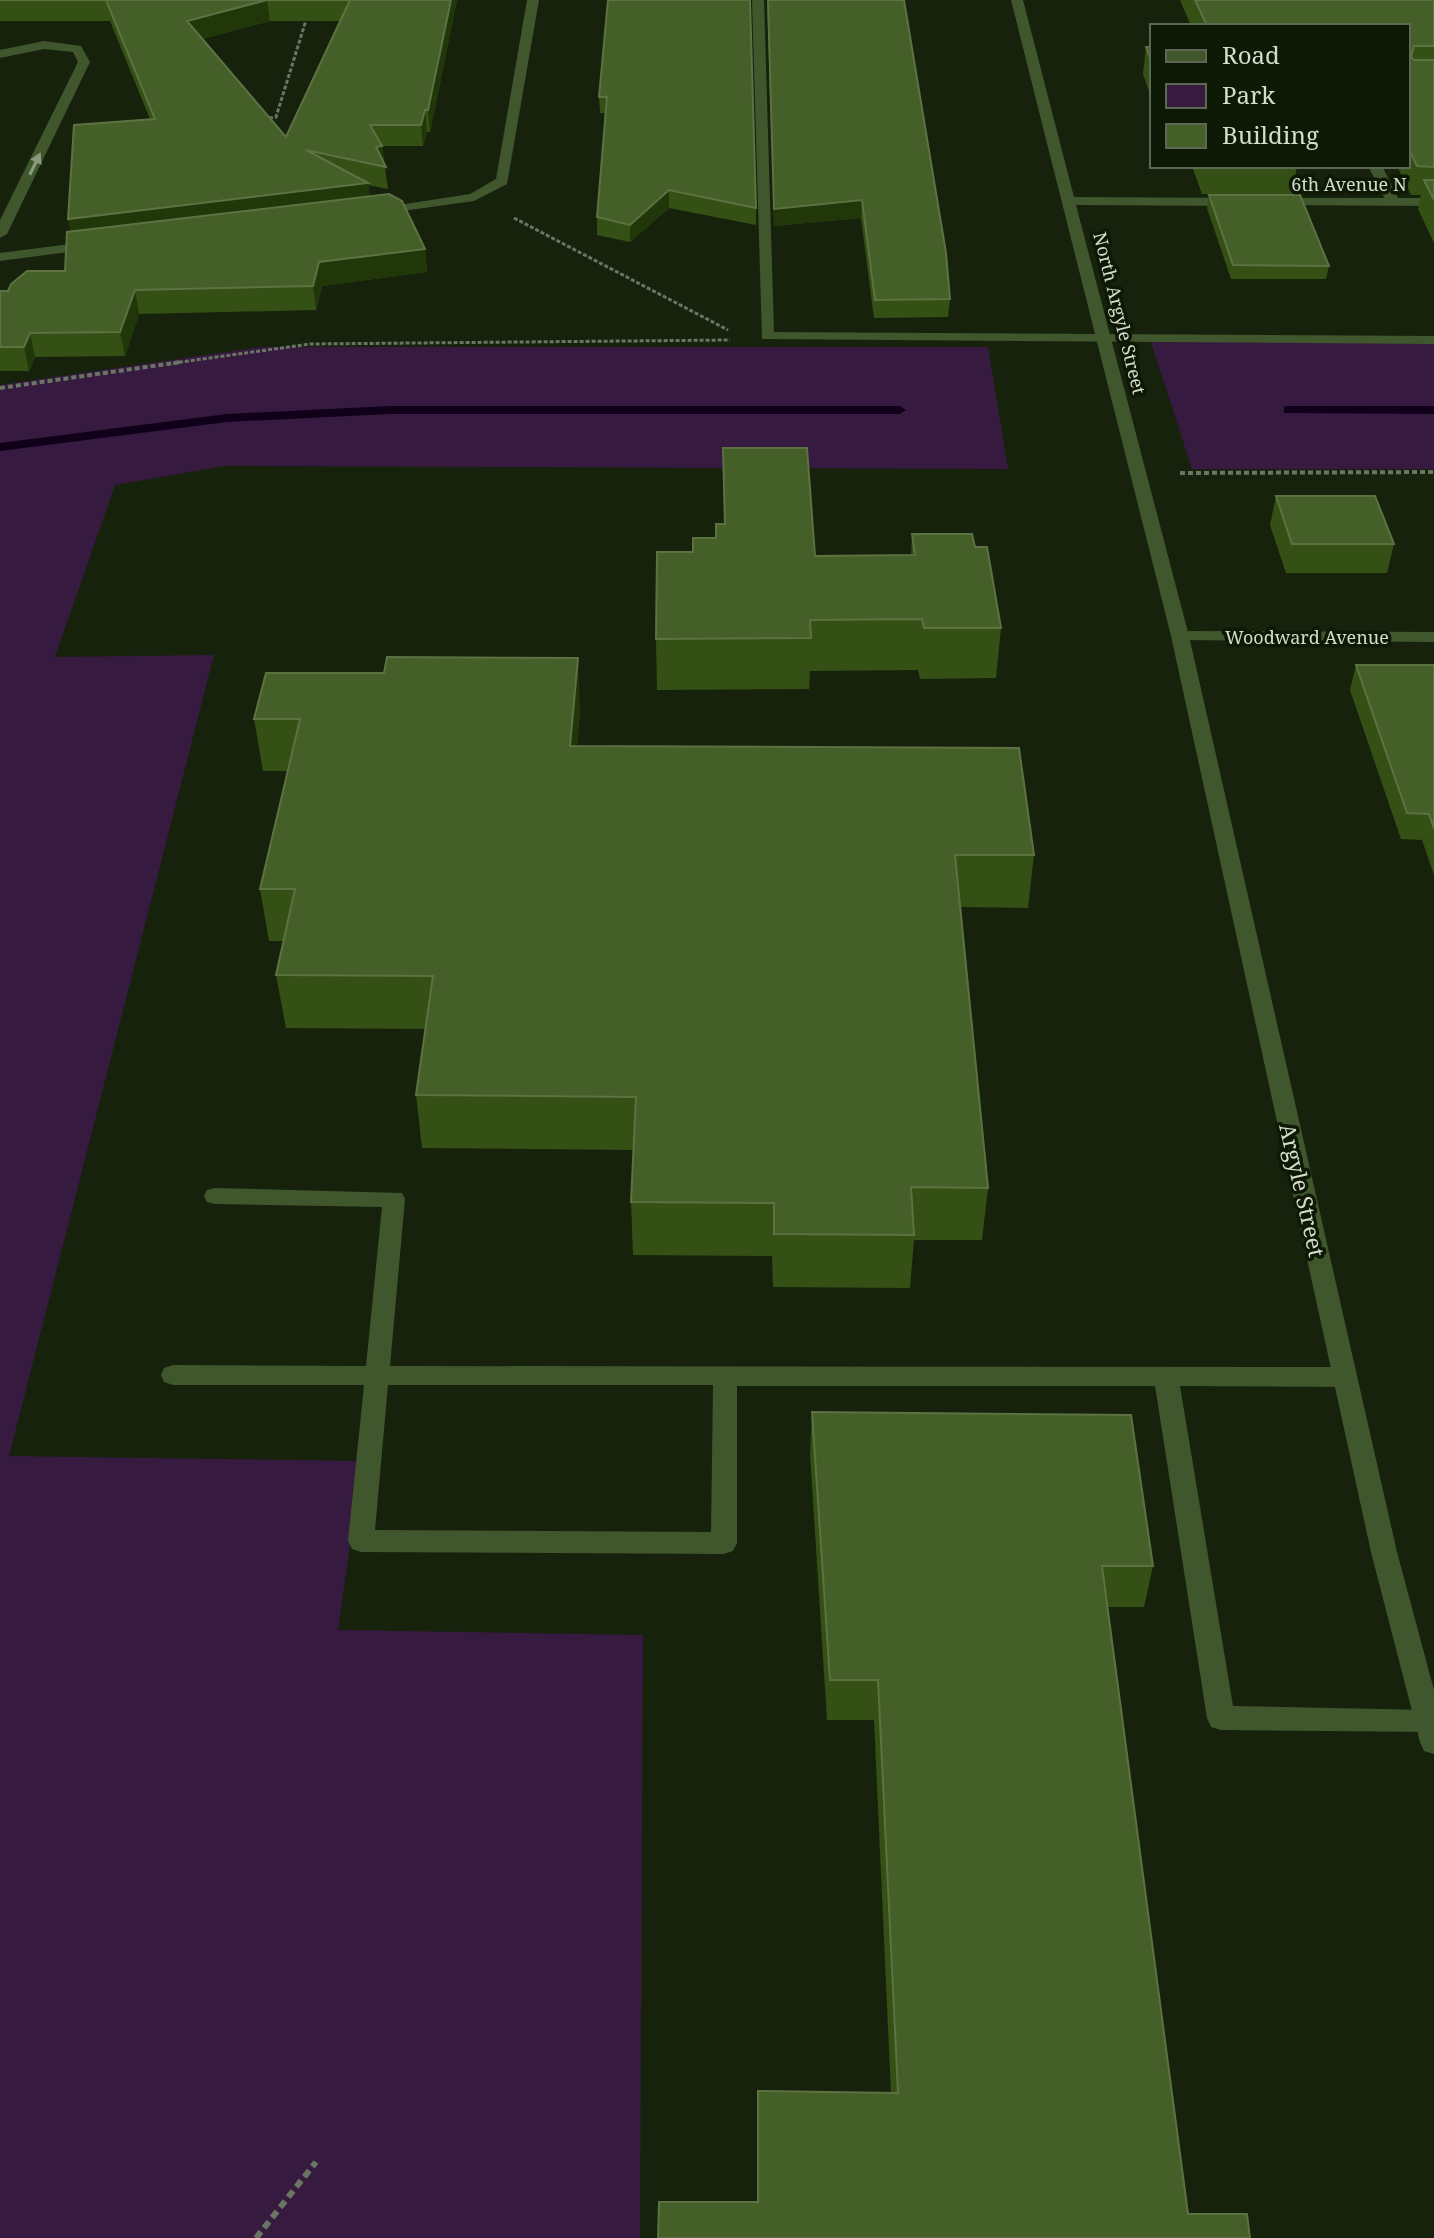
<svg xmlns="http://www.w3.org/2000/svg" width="1434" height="2238" font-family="'Noto Serif',serif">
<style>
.green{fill:#361a40}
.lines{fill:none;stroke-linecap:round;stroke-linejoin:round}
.stream{fill:#110019;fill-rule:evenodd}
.path-far2{stroke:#6b7563;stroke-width:3;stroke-dasharray:4 2;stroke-linecap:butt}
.path-far1{stroke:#6b7563;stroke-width:4;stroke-dasharray:5 3;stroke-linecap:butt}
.path{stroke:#6b7563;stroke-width:6;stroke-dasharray:8 5;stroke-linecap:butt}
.service{fill:#40562d;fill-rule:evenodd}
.minor{fill:#40562d;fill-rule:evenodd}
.tertiary{fill:#40562d;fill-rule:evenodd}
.wall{fill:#345014;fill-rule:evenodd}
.shaded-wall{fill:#213709}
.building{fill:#455f28;stroke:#5c7242;stroke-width:2;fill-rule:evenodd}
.oneway{fill:#8a997e}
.labels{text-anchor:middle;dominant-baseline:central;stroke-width:7;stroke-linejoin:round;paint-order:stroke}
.far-street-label{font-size:18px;fill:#d4dcce;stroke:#0e1905}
.street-label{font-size:22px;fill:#d4dcce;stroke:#0e1905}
</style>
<rect width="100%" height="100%" fill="#17220d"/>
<path class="green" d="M1150,339L1434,340V469H1192Z
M262,347H988L1008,469L224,466L115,485L55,657L214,655L9,1456L362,1461L338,1630L643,1635L640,2238H0V385Z"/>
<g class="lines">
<path class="stream" d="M389,406H900L906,410L900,414H389L227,422L0,451V443L227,414Z
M1288,406H1434V414L1284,413V407Z"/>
<path class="path-far2" d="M263,119L276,117L307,17
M514,218L728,330
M167,364L310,344L730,340"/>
<path class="path-far1" d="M0,388L181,362
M1180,473L1434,472"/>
<path class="path" d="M256,2238L316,2162"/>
<path class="service" d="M752,0H764L774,332L1434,336V344L762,339Z
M1368,166H1382L1400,202L1398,205H1388Z
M215,1188L402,1193L405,1199L390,1366L1345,1367L1354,1370L1357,1377L1354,1384L1345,1387L1180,1386L1233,1706L1429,1710L1434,1712V1732L1221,1730L1211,1727L1207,1718L1155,1386H737V1543L733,1551L724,1554L361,1552L352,1549L348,1541L364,1385H173L164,1382L161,1375L164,1368L173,1365L366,1366L382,1207L215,1204L207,1202L204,1196L207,1190ZM388,1385H713L711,1532L375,1530Z"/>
<path class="minor" d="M527,0H539L507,184L474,201L374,215V209L379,208L470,194L496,179Z
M44,41L81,46L90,62L7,234L0,238V220L78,62L73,52L44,49L0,58V50Z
M94,241L99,242V248L0,261V253Z
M1180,631L1434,632V642L1174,640L1171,636Z"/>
<path class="tertiary" d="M1011,0H1023L1074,197L1238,198L1245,202L1238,206L1076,205L1189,636L1397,1552L1434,1690V1754L1424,1751L1420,1742L1371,1552L1171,636Z
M1272,198H1434V206L1267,205V199Z"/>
</g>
<path class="wall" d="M0,0H457L430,132H427L423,146H382L388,189L368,185L370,196L425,249L427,272L322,286L316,310L139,314L125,356L35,357L29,371H0V291H8L65,271L150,119L110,21H0ZM270,21H340L286,137L202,39Z
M608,0L756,208V225L669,208L630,242L597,235V217L605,113H600L599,97Z
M767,0H904L950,299L948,317L874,318L861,218L774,226Z
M1180,0H1434V243L1418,209L1421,195H1411L1397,166H1408V26H1191Z
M1146,47H1152V100L1143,74Z
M1192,166H1297L1292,195L1202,194Z
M1209,195L1329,266L1326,279H1231L1207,208Z
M723,448L815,556L911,555L912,534L975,547L1001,628L996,678L920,679L918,670L810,671L809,689L657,690L656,639L693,552L716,538L724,524Z
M1276,496L1394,544L1387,573H1286L1270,525Z
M1356,665H1434V875L1422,840L1401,839L1350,690Z
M580,709L577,746L1034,855L1028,908L961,907L988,1188L982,1240H914L910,1288L773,1287L772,1256L633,1255L631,1202L633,1150L422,1148L416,1095L425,1029L286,1028L276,975L284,941H269L260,889L288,771H263L254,719Z
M812,1412L1153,1566L1144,1607H1108L1188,2214L1250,2238L757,2202L758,2091L891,2093L874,1720H827L810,1454Z"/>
<path class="shaded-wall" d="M267,0L270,21L190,42L187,21Z
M451,0H457L430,132L428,110Z
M425,110L427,132L423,146L421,125Z
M382,146L384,167L376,147Z
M368,183L371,206L72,241L68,219Z
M669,190V208L630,242V225Z
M862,200L861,218L774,226V209Z
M425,249L427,272L322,286L316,310L313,286L319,262Z
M135,290L139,314L125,356L120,332Z
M30,333L35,357L29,371L24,347Z
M578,658L580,709L573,798L570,746Z"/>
<path class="building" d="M0,0H451L428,110H425L421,125H370L382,146L376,147L386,167L306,150L368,183L68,219L74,125L155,119L106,0ZM267,0H350L286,137L187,21Z
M608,0H750L756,208L669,190L630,225L597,217L607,97H599Z
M768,0H904L946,253L950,299L875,300L862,200L774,209Z
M1195,0H1434V46H1414L1411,57L1414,60H1434V167L1417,166L1408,147V26H1207Z
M1146,47H1152V63Z
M1424,180H1434V200Z
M389,194L402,201L425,249L319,262L313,286L135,290L120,332L30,333L24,347H0V291H8L11,284L27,271H65L67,232Z
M1209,195H1300L1329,266L1233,265Z
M723,448H807L815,556L915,555L912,534H972L975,547H987L1001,628H924L922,619L810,620L811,638L656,639L657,552H693V538H716V524H725Z
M1276,496H1375L1394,544H1292Z
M387,657L578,658L570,746L1019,748L1034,855H955L988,1188L911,1187L914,1235L774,1234V1203L631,1202L636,1097L416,1095L433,976L276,975L295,889H260L300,719H254L266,673H384Z
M1356,665H1434V829L1429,814L1407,813Z
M812,1412L1131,1415L1153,1566H1102L1188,2214H1247L1250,2238H658L659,2202H758V2091L898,2093L878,1680H830Z"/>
<defs><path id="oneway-solid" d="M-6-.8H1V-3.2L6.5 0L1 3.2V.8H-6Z" transform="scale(2)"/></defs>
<use class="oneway" href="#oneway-solid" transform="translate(35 164) rotate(-64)"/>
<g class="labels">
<g class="far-street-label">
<text x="1349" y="184">6th Avenue N</text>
<text transform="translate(1120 313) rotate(76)">North Argyle Street</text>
<text x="1307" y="637">Woodward Avenue</text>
</g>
<g class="street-label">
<text transform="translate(1303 1190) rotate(77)">Argyle Street</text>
</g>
</g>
<rect x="1150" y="24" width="260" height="144" fill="#0e1905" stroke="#5d6755" stroke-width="2"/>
<rect x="1166" y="50" width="40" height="12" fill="#40562d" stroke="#5d6755" stroke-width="2"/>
<text x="1222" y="64" font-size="24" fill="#d4dcce">Road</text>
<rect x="1166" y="84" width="40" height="24" fill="#361a40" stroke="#5d6755" stroke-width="2"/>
<text x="1222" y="104" font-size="24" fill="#d4dcce">Park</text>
<rect x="1166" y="124" width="40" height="24" fill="#455f28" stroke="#5d6755" stroke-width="2"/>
<text x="1222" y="144" font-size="24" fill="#d4dcce">Building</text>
</svg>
